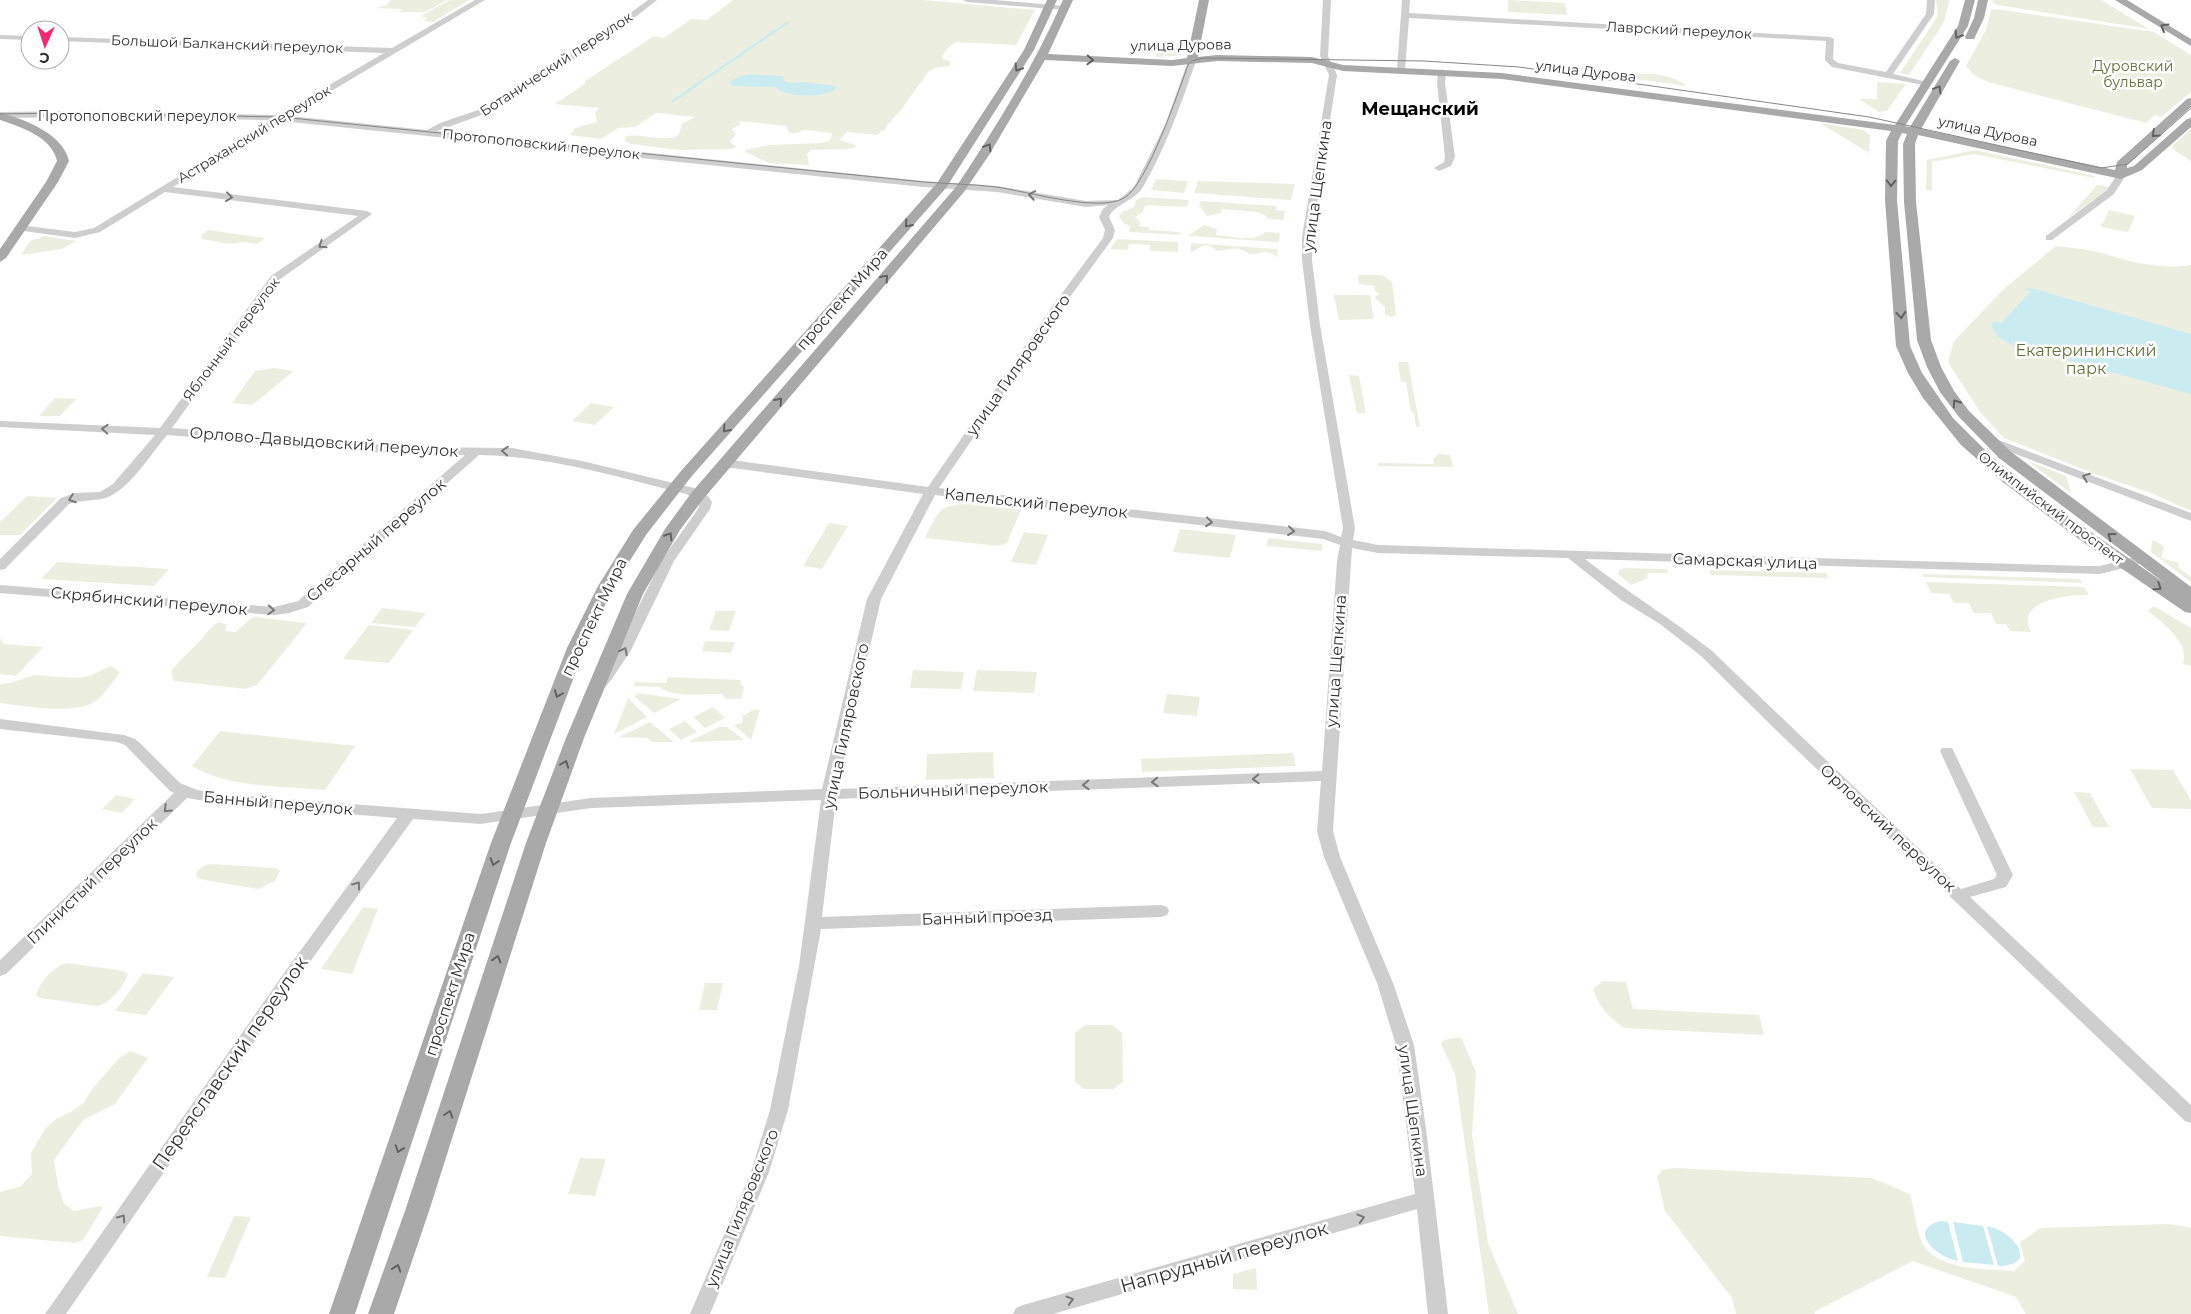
<svg xmlns="http://www.w3.org/2000/svg" width="2191" height="1314" font-family="Montserrat,sans-serif">
<style>
.green{fill:#ecefdf}
.water{fill:#caecf0}
.lines{fill:none;stroke-linecap:round;stroke-linejoin:round}
.stream{stroke:#caecf0;stroke-width:2.5}
.minor{fill:#cecece;fill-rule:evenodd}
.major{fill:#a9a9a9;fill-rule:evenodd}
.tram{stroke:#868686;stroke-width:1}
.oneway{stroke:#616161}
.oneway2{stroke:#787878}
.labels{text-anchor:middle;dominant-baseline:central;stroke-width:5;stroke-linejoin:round;paint-order:stroke}
.far-street-label{font-size:14px;fill:#313131;stroke:#fff}
.far-park-label{font-size:14px;fill:#64723a;stroke:#fff}
.street-label{font-size:16px;fill:#313131;stroke:#fff}
.park-label{font-size:16px;fill:#64723a;stroke:#fff}
.far-district-label{font-size:18px;font-weight:bold;fill:#000;stroke:#fff}
.near-street-label{font-size:19px;fill:#313131;stroke:#fff}
</style>
<rect width="100%" height="100%" fill="#fff"/>
<path class="green" d="M391,0H447L425,12H399L402,9L377,8L387,5Z
M450,0H469L433,22L423,21L427,18L421,16Z
M733,0H923L1035,10L1016,45L956,42L949,47L942,56L943,59L950,61V66L935,68L929,71L901,110L887,125L885,130L881,131L878,135L847,132L839,140L855,145L856,147L849,149L811,150L807,154L809,165L769,163L745,152L746,150L769,145L822,143L830,140L832,135L831,133L804,130L797,133H789L786,126L738,121L741,124L732,129L736,134L730,142L736,147L732,149L679,150L631,144L625,141L626,136C638,133 671,143 678,135C680,133 681,127 682,124L695,117L656,113L635,127L618,128L601,139L570,135L575,128L597,122L595,113L599,108L555,104L585,84V81L654,36L664,38L691,19L707,20Z
M1508,0L1565,3L1567,15L1508,12Z
M1936,0H1950L1943,24L1909,75L1900,73L1936,19L1938,14Z
M1992,0H2101L2149,29L1997,5L1993,3Z
M1996,9L2154,32L2191,55V92L2161,117L2155,115L2146,123L1988,82L1975,76L1966,66L1986,30L1991,10Z
M1162,44L1183,45V51L1176,56L1156,57L1154,45Z
M1636,74C1653,73 1673,75 1687,86L1621,77Z
M1877,82L1906,84L1887,111L1879,112L1859,99H1877Z
M1820,123L1864,130L1870,136L1869,153Z
M2191,129V161L2174,150L2172,146Z
M1975,150L2095,176L2094,178L1974,154L1932,162V190H1926L1927,160Z
M1156,179L1188,181L1184,193L1151,190Z
M1198,181L1295,184L1291,200L1194,193Z
M2097,185L2111,187L2068,218Z
M1143,197L1189,200L1188,205L1185,207L1147,205L1144,207L1143,212L1135,217L1140,222L1139,226L1149,227V230L1179,232L1181,235L1129,232L1130,226L1123,223L1119,216L1122,212L1134,207L1136,200Z
M1201,201L1276,206V210L1285,211L1283,220L1268,219L1266,216L1258,212L1222,209L1221,213L1207,216L1199,205Z
M2109,210L2135,216L2128,232L2101,227Z
M1204,225L1217,229L1216,235C1230,236 1256,243 1265,232L1280,233L1279,242L1188,236Z
M208,230L265,238L257,244L243,242L229,244L202,239L201,235Z
M45,236L76,241L62,249L21,255L30,241Z
M1117,239L1178,242V252L1150,251V245L1129,244L1128,250L1110,249Z
M1191,243L1277,249L1278,257C1262,248 1266,254 1251,254C1246,253 1244,250 1240,249C1231,247 1224,251 1217,251L1211,246L1205,245L1191,252Z
M2056,246C2071,248 2087,249 2102,253C2131,262 2160,270 2191,265V511L2151,493L2095,474L2004,438L1980,412L1948,362L1954,341L2005,288Z
M1358,275H1382L1392,282L1396,315L1391,317L1385,314V307L1376,299L1375,296L1380,294L1375,291V286L1359,284Z
M1334,295H1370L1374,319L1339,320Z
M1398,362H1408L1420,427H1416L1414,413L1411,412L1406,382H1401Z
M274,368L294,371L252,405L232,403L255,371Z
M1349,375L1359,376L1366,413H1357Z
M55,398L76,399L60,416H39Z
M591,403L614,407L595,425L572,421Z
M1439,454L1450,455L1453,467L1378,466V463L1434,464L1433,459Z
M2028,461L2066,476L2072,494L2033,465Z
M27,496L57,498L20,535H0V522Z
M966,504L1021,510L1007,543L998,546L925,538C937,515 937,505 966,504Z
M829,523L848,526L822,569L803,566Z
M1180,529L1236,535L1230,558L1173,552Z
M1024,532L1048,535L1036,565L1011,562Z
M1268,538L1322,544V551L1267,546Z
M2152,541H2156L2164,547L2161,558L2179,563L2178,567L2191,577V582L2151,552Z
M57,562L169,569L154,586L41,579Z
M1624,568L1667,569L1668,573H1647L1648,578L1631,585L1618,574L1619,570Z
M1709,570L1826,573L1828,578L1711,575Z
M1922,574L2080,579L2082,583L1924,577Z
M1926,582L2084,587L2089,595C2069,595 2014,599 2031,632L2010,631L2006,624H1996L1991,613H1974L1969,603H1954L1949,594L1931,593Z
M2154,606L2191,628V666L2183,664C2190,643 2162,622 2148,611Z
M382,608L426,613L415,627L371,623Z
M716,611H736L729,631L709,630Z
M253,617L307,623L257,685L245,689L174,681L171,672C180,659 188,653 199,642C207,634 207,629 219,622L227,625L225,631L235,632Z
M369,625L413,630L389,663L343,659Z
M0,638L4,644L43,647L16,676L0,674Z
M705,641L735,642L731,653L702,651Z
M110,666L120,672C113,681 106,693 97,700C77,716 25,706 0,703V684L10,683L34,675L77,678L90,676Z
M913,670L964,672L961,689L910,688Z
M977,670L1037,672L1034,693L973,691Z
M668,677L741,680L740,684L744,687L741,699H726L722,694C705,693 672,699 660,687L634,686L635,682L666,683Z
M637,693L681,699L654,713L635,697Z
M1167,694L1200,697L1197,716L1163,713Z
M628,698L647,717L614,734Z
M713,707L725,718L705,728L693,717Z
M755,709L760,710L751,740L734,725L742,723L743,718L742,716Z
M685,721L697,732L681,740L669,729Z
M650,722L674,742H653L647,738L619,737Z
M719,727H727L744,740L688,742Z
M220,731L355,746L325,790C284,786 227,788 192,766Z
M993,752L994,778L926,780L927,754Z
M1293,753L1296,766L1142,772L1141,759Z
M2130,769L2173,770L2191,800V809L2152,808Z
M2074,792L2090,793L2109,827H2093Z
M116,795L135,799L122,813L102,809Z
M210,864L275,868L280,871L275,881L258,889L199,879L196,876C198,868 203,866 210,864Z
M363,907L378,909L352,974L321,969Z
M67,963L124,971L128,974C123,987 111,1003 97,1006L40,998L36,995C40,981 54,966 67,963Z
M143,973L174,977L146,1015L115,1011Z
M1603,981L1626,982L1633,1009L1759,1015L1764,1035L1625,1028C1609,1018 1599,1007 1593,989Z
M705,983H723L717,1010H699Z
M1085,1025H1112L1122,1033L1123,1081L1114,1089H1084L1075,1082V1033Z
M1461,1037L1476,1072L1472,1135L1488,1243L1518,1314H1489L1455,1074L1441,1044L1444,1040Z
M130,1051L148,1058L115,1104L83,1120L54,1160L58,1185L64,1204L74,1211L101,1206L102,1209L83,1240L75,1243L0,1236V1192L21,1186L32,1174L31,1153L45,1129L56,1119L71,1112L84,1102L91,1091L118,1059Z
M580,1158L606,1159L595,1196L568,1194Z
M1674,1168L1872,1178L1910,1194C1914,1209 1916,1226 1921,1240C1933,1271 1986,1269 2014,1271L2025,1261L2020,1242L2041,1228L2170,1224L2191,1228V1314H2026L2016,1297L1913,1261L1814,1312L1815,1314H1736L1732,1298L1665,1211L1657,1177L1662,1170Z
M234,1216L251,1217L225,1278L207,1277Z
M1256,1268L1257,1290L1233,1289V1274Z"/>
<path class="water" d="M749,74L783,76L784,80L789,83L804,82L836,86L835,90C822,97 787,99 776,87L732,86L730,82L738,77Z
M2031,288L2191,334V394L2019,347C2008,343 1991,337 1992,323L1994,321L2001,323L2031,291L2023,289Z
M1941,1221L1948,1222L1958,1261C1936,1257 1906,1229 1941,1221Z
M1953,1222L1983,1226L1994,1265L1963,1262Z
M1987,1226C2016,1232 2039,1266 1998,1266Z"/>
<g class="lines">
<path class="stream" d="M673,101L787,23"/>
<path class="minor" d="M475,0H485L289,116L427,130L440,123L484,108L609,29L648,0H657L615,33L490,112L437,131L923,181L997,186L1086,201L1118,200L1134,187L1165,125L1188,61L1195,59L1196,61C1181,104 1166,147 1143,187C1136,200 1113,205 1109,217L1115,230L1113,238L1059,312L939,488L1325,531L1341,537L1343,528L1310,325L1302,260V237L1329,75L1320,56L1323,0H1331L1328,56L1337,75L1312,237V260L1320,325L1355,528L1353,540L1378,545L2085,566H2100L2143,555L2148,556L2149,559L2148,562L2100,574L1585,559C1626,591 1670,618 1711,650L1961,889L1994,879L1997,875L1940,751L1942,748H1952L2013,875L2006,887L1970,897L2191,1105V1123L2185,1121L1776,730L1701,656L1660,624L1621,600L1568,558L1378,553L1352,548L1333,831L1340,857L1393,983L1414,1045L1426,1129L1448,1314H1428L1417,1209L1053,1314H1013L1016,1308L1023,1305L1415,1194L1396,1045L1377,983L1324,857L1317,831L1321,781L836,799L822,917L1161,905L1167,907L1169,911L1167,915L1161,917L821,929L788,1110L769,1172L710,1314H690L751,1172L770,1110L799,966L821,800L591,808L481,824L413,819L294,984L66,1314H45L282,976L397,818L223,804L187,798L6,974L0,976V960L174,793L170,791L125,745L117,742L0,729V719L124,735L135,739L141,744L180,783L197,790L223,794L481,814L591,798L822,789L867,599L923,494L725,467L719,463L725,459L928,487L1051,308L1103,238L1105,230L1099,217L1103,209L1108,205L1086,207L997,192L923,187L281,121L173,187L367,211L372,214L279,280L172,428L409,447L512,448L582,461L694,488L708,496L712,502L710,509L674,561L631,650L612,679L602,691H592L590,688L617,650L661,561L698,509L700,502L686,494C618,477 549,456 479,455L308,607L289,613L274,615L0,593V585L274,607L298,601L465,455H409L167,435C151,454 130,488 108,497C96,502 82,499 69,504L5,569L0,570V559L61,498L75,493L100,492L113,484L155,435L0,427V421L160,428L271,276L358,216L165,192L100,232L75,238L16,230L14,228L19,225L75,232L94,228L271,120L78,117L0,118V112L78,111L278,115L384,53L60,41V37L392,48ZM935,495L1323,539L1340,545L1337,561L1322,771L837,789L881,599Z
M963,0H995L1065,6L1069,8L1065,10L967,2Z
M1402,0H1410L1409,13L1830,37L1834,39L1833,59L1838,63L1886,72L1926,14L1927,0H1935L1934,14L1893,74L1932,83L1928,86L1832,67L1825,60L1826,41L1409,18L1405,70L1401,73L1397,70Z
M0,35L30,36V40L0,39Z
M1442,69L1446,72L1445,83L1455,157L1451,166L1439,171L1434,168L1444,162L1445,157L1437,83L1438,72Z
M2121,172L2126,175L2114,194L2052,240H2046V236L2107,190L2118,173Z
M1988,436L2191,513V521L1984,442L1982,440L1984,438Z"/>
<path class="major" d="M1047,0H1057L1034,50L946,188L691,477L646,535L614,586L585,648L511,843L355,1314H329L491,843L567,648L598,586L633,530L681,471L937,183L1024,50Z
M1063,0H1073L1048,54L1172,60L1187,58L1199,0H1209L1198,57L1217,55L1312,57L1343,65L1502,73L1895,125L1958,26L1965,0H1975L1968,26L1905,126L1910,127L1950,61L1955,58L1960,61L1921,129L2115,170L2117,162L2187,99L2191,98V107L2127,165V168L2134,166L2187,119L2191,118V127L2142,170L2121,179L1918,135L1915,144L1916,202L1931,340L1941,367L1954,391L1969,411L2010,451L2191,587V613L2185,612L2083,542L2004,483L1961,445L1923,398L1908,373L1896,346L1885,200L1886,141L1891,131L1502,79L1343,71L1312,63L1217,61L1172,66L1045,60L989,155L964,192L704,498L680,530L643,594L584,738L546,843L429,1211L394,1314H368L405,1211L526,843L566,738L627,594L665,529L692,492L956,187C996,127 1034,66 1063,0ZM1902,133L1907,134L1903,144L1904,202L1917,340L1927,367L1940,392L1959,417L1999,458L2166,584L2062,512L1993,458L1953,418L1922,373L1910,346L1897,200L1898,141Z
M1978,0H1988L1984,18L1974,39H1966L1965,37L1974,18Z
M2115,0H2127L2191,39V46Z
M0,113C25,119 63,134 69,161L58,182L6,258L0,262V249L46,182L57,161C52,137 21,127 0,120Z"/>
<path class="tram" d="M0,114L65,113L281,117L924,182C948,184 973,184 996,187C1026,191 1099,213 1124,198C1147,185 1178,93 1188,65L1192,61L1203,58L1424,61L1519,67L1869,117L2101,168L2128,164L2191,108"/>
</g>
<defs><path id="oneway-chevron" d="M-2-3.5L2.5 0L-2 3.5" fill="none" stroke-width="1.6" stroke-linecap="round" stroke-linejoin="round" transform="scale(1.25)"/></defs>
<g class="oneway">
<use href="#oneway-chevron" transform="translate(2164 27) rotate(-149)"/>
<use href="#oneway-chevron" transform="translate(1958 35) rotate(122)"/>
<use href="#oneway-chevron" transform="translate(1090 60) rotate(2)"/>
<use href="#oneway-chevron" transform="translate(1018 68) rotate(122)"/>
<use href="#oneway-chevron" transform="translate(1938 89) rotate(-59)"/>
<use href="#oneway-chevron" transform="translate(2155 134) rotate(138)"/>
<use href="#oneway-chevron" transform="translate(988 147) rotate(-59)"/>
<use href="#oneway-chevron" transform="translate(1891 183) rotate(91)"/>
<use href="#oneway-chevron" transform="translate(908 224) rotate(131)"/>
<use href="#oneway-chevron" transform="translate(885 278) rotate(-49)"/>
<use href="#oneway-chevron" transform="translate(1901 315) rotate(85)"/>
<use href="#oneway-chevron" transform="translate(779 401) rotate(-48)"/>
<use href="#oneway-chevron" transform="translate(1956 403) rotate(-125)"/>
<use href="#oneway-chevron" transform="translate(726 429) rotate(132)"/>
<use href="#oneway-chevron" transform="translate(669 536) rotate(-58)"/>
<use href="#oneway-chevron" transform="translate(2111 536) rotate(-144)"/>
<use href="#oneway-chevron" transform="translate(2158 587) rotate(33)"/>
<use href="#oneway-chevron" transform="translate(558 694) rotate(111)"/>
<use href="#oneway-chevron" transform="translate(565 764) rotate(-69)"/>
<use href="#oneway-chevron" transform="translate(494 862) rotate(108)"/>
<use href="#oneway-chevron" transform="translate(497 959) rotate(-73)"/>
<use href="#oneway-chevron" transform="translate(449 1114) rotate(-72)"/>
<use href="#oneway-chevron" transform="translate(399 1149) rotate(109)"/>
<use href="#oneway-chevron" transform="translate(397 1268) rotate(-71)"/>
</g>
<g class="oneway2">
<use href="#oneway-chevron" transform="translate(1032 195) rotate(-170)"/>
<use href="#oneway-chevron" transform="translate(229 197) rotate(7)"/>
<use href="#oneway-chevron" transform="translate(322 245) rotate(146)"/>
<use href="#oneway-chevron" transform="translate(105 429) rotate(-177)"/>
<use href="#oneway-chevron" transform="translate(505 451) rotate(-176)"/>
<use href="#oneway-chevron" transform="translate(2086 477) rotate(-159)"/>
<use href="#oneway-chevron" transform="translate(72 499) rotate(160)"/>
<use href="#oneway-chevron" transform="translate(1209 522) rotate(7)"/>
<use href="#oneway-chevron" transform="translate(1291 531) rotate(6)"/>
<use href="#oneway-chevron" transform="translate(271 610) rotate(3)"/>
<use href="#oneway-chevron" transform="translate(624 651) rotate(-63)"/>
<use href="#oneway-chevron" transform="translate(1256 779) rotate(178)"/>
<use href="#oneway-chevron" transform="translate(1155 782) rotate(178)"/>
<use href="#oneway-chevron" transform="translate(1086 785) rotate(178)"/>
<use href="#oneway-chevron" transform="translate(167 809) rotate(136)"/>
<use href="#oneway-chevron" transform="translate(357 885) rotate(-54)"/>
<use href="#oneway-chevron" transform="translate(122 1218) rotate(-55)"/>
<use href="#oneway-chevron" transform="translate(1361 1218) rotate(-16)"/>
<use href="#oneway-chevron" transform="translate(1070 1300) rotate(-16)"/>
</g>
<g class="labels">
<g class="far-street-label">
<text transform="translate(1679 30) rotate(3)">Лаврский переулок</text>
<text transform="translate(227 44) rotate(2)">Большой Балканский переулок</text>
<text transform="translate(1181 45) rotate(-1)">улица Дурова</text>
<text transform="translate(556 64) rotate(-33)">Ботанический переулок</text>
<text transform="translate(1586 71) rotate(7)">улица Дурова</text>
<text x="137" y="116">Протопоповский переулок</text>
<text transform="translate(1988 131) rotate(12)">улица Дурова</text>
<text transform="translate(254 134) rotate(-31)">Астраханский переулок</text>
<text transform="translate(541 144) rotate(6)">Протопоповский переулок</text>
<text transform="translate(231 339) rotate(-53)">Яблонный переулок</text>
<text transform="translate(2051 508) rotate(37)">Олимпийский проспект</text>
</g>
<g class="far-park-label">
<text x="2133" y="66">Дуровский<tspan x="2133" dy="16">бульвар</tspan></text>
</g>
<g class="street-label">
<text transform="translate(1317 186) rotate(-82)">улица Щепкина</text>
<text transform="translate(842 299) rotate(-49)">проспект Мира</text>
<text transform="translate(1018 365) rotate(-55)">улица Гиляровского</text>
<text transform="translate(324 442) rotate(4)">Орлово-Давыдовский переулок</text>
<text transform="translate(1036 503) rotate(6)">Капельский переулок</text>
<text transform="translate(376 540) rotate(-41)">Слесарный переулок</text>
<text transform="translate(1745 561) rotate(2)">Самарская улица</text>
<text transform="translate(149 601) rotate(5)">Скрябинский переулок</text>
<text transform="translate(594 617) rotate(-64)">проспект Мира</text>
<text transform="translate(1336 661) rotate(-86)">улица Щепкина</text>
<text transform="translate(846 726) rotate(-78)">улица Гиляровского</text>
<text transform="translate(953 790) rotate(-2)">Больничный переулок</text>
<text transform="translate(278 803) rotate(5)">Банный переулок</text>
<text transform="translate(1888 828) rotate(43)">Орловский переулок</text>
<text transform="translate(92 881) rotate(-44)">Глинистый переулок</text>
<text transform="translate(987 917) rotate(-2)">Банный проезд</text>
<text transform="translate(450 994) rotate(-72)">проспект Мира</text>
<text transform="translate(1413 1111) rotate(82)">улица Щепкина</text>
<text transform="translate(742 1208) rotate(-68)">улица Гиляровского</text>
</g>
<g class="park-label">
<text x="2086" y="350">Екатерининский<tspan x="2086" dy="18">парк</tspan></text>
</g>
<g class="far-district-label">
<text x="1420" y="109">Мещанский</text>
</g>
<g class="near-street-label">
<text transform="translate(230 1063) rotate(-55)">Переяславский переулок</text>
<text transform="translate(1224 1257) rotate(-16)">Напрудный переулок</text>
</g>
</g>
<g transform="translate(45 45) rotate(183)"><circle r="24" fill="#ffffff" stroke="#adadad"/>
<path d="M0-4L9 19L0 12L-9 19Z" fill="#f52771"/>
<text y="-8" font-size="14" font-weight="bold" text-anchor="middle" fill="#313131">С</text>
</g>
</svg>
